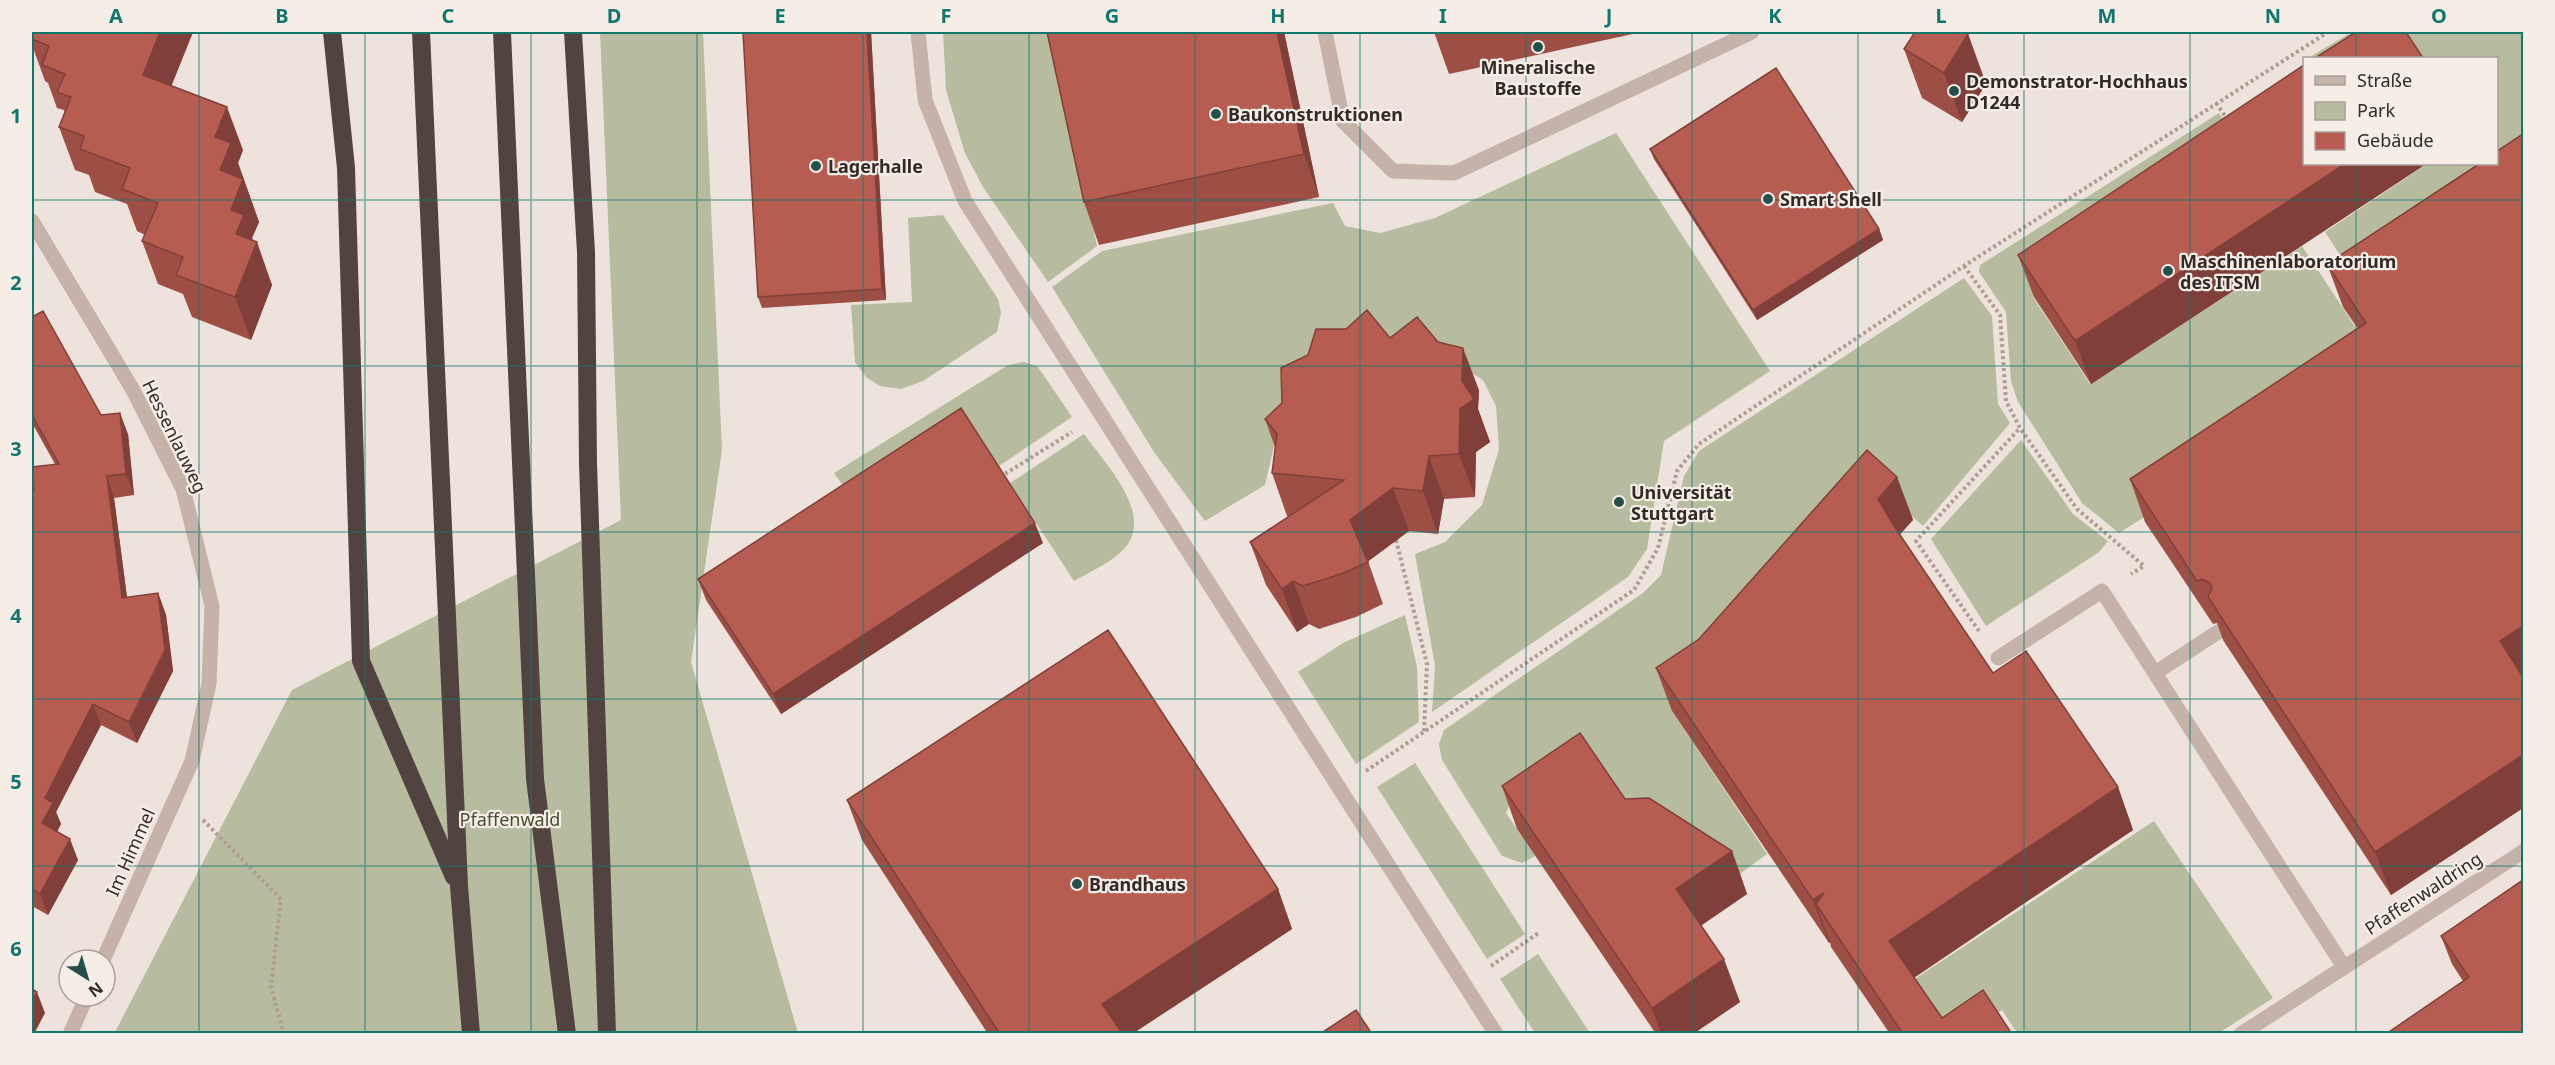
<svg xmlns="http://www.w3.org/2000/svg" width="2555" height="1065" font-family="'Noto Sans',sans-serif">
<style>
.green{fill:#b6bc9d}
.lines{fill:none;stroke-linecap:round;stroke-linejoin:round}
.path{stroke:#b19c93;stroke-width:4;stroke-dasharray:3 3;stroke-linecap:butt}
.minor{stroke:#c5b2a9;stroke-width:15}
.highway{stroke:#534340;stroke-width:18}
.wall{fill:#9d4f46}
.shaded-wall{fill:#804039}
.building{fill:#b75c51;stroke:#804039;stroke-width:1.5}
.grid{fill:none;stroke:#0f766e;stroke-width:1.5;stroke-opacity:0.55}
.poi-dot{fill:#234f4c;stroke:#f7ede7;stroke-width:2}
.labels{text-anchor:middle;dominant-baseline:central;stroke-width:4.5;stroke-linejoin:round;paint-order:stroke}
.poi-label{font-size:18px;font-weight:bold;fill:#332a28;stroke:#f7ede7;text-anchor:start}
.street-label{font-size:18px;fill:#332a28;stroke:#f7ede7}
.park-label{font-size:18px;fill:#474e2f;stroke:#f7ede7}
.neatline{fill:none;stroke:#0f766e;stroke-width:2}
.grid-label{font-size:20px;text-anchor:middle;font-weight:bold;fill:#0f766e}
</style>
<rect width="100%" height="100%" fill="#eee3dc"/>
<path class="green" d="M600,32H703L722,450L691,662L798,1033L114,1034L292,690L621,520Z
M943,32H1051L1097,246L1048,282L983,187L965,153L946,90Z
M2352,32H2523V186L2402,351L2325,232L2427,164H2496V58H2308Z
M2219,113L2246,154L2033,297L2090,384L2302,246L2381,366L2119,533L2082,503L2018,402L2011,381L2006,312L1979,272L1980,265Z
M1616,133L1770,371L1664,441L1647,549L1628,577L1432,712L1435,665L1415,554L1445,542L1482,505L1499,449L1496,406L1483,380L1425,344L1287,389L1265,485L1205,521L1154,452L1052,287L1102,251L1333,203L1345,226L1380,233L1435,218Z
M943,215L998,299L1001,312L997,332L923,381L901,389L880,386L866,377L855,362L851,305L912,302L908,218Z
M1964,278L1992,316L1998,404L2010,423L1923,526L1883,491L1715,681L1672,711L1767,854L1733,879L1518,784L1506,813L1535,856L1522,863L1502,856L1442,760L1439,744L1444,730L1643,593L1661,575L1684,476L1699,451Z
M1024,362L1038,367L1072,417L999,466L968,421L848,493L834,473L1008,365Z
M1084,434C1104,462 1156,515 1124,549C1112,562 1090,572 1074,581L1010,483Z
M2021,440L2073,514L2108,541L2099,552L1986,626L1931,539Z
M1405,615L1417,667L1419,722L1356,764L1298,672L1343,643Z
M1415,763L1525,934L1487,959L1377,787Z
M2154,821L2273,998L2219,1033H2017L2002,1010L1968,1033L1890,1034L1924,1010L1907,984Z
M1538,954L1590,1033H1535L1500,979Z"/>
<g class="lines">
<path class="path" d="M2216,103L2228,120
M1964,266L2000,315L2006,401L2020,428L2077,509L2144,566L2131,574
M1000,477L1072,432
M1396,540L1427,664L1424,732
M1979,631L1916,541L2020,428
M1366,771L1634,590L1658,548L1677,471L1699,444L1964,266L2328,32
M203,820L281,899L271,987L284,1034
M1491,966L1540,932"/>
<path class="minor" d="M918,32L925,100L965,201L1496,1034
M1325,32L1343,121L1393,171L1454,173L1752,32
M32,221L133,390L183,489L212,606L209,684L192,761L103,960
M1998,658L2102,591L2344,967
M2155,673L2218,632
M70,1034L87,996
M2241,1034L2524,851"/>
<path class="highway" d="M332,32L346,168L361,661L454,877
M421,32L459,886L471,1034
M502,32L535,779L567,1034
M573,32L586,252L588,463L607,1034"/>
</g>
<path class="wall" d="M32,32H193L171,86L243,150L238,163L259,222L252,238L272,285L251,340L192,317L183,294L158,284L142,241L145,235L137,231L127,204L95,192L89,175L75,170L59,127L65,113L64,110L57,108L48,83L45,81L32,45Z
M871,32L886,300L762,308L758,297Z
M1047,32H1284L1319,197L1099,245L1084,202Z
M1434,32H1642L1449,74Z
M1968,34L1986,84L1962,122L1922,98L1904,49Z
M2523,134V808L2391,895L2223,640L2217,623L2213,624L2145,522L2130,479L2358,329L2343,307L2327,264Z
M1650,149L1879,229L1883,240L1757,320L1654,159Z
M2304,164H2426L2091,384L2034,297L2018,255Z
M32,317L101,415L128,434L134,495L114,498L127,598L158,593L166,615L173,671L137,743L101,725L56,812L61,824L57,832L78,860L48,915L32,906V490H34L55,464L32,423Z
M1390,338L1479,390L1478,409L1490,442L1476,452L1475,497L1444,499L1438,534L1409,531L1368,561L1383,604L1356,617L1319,629L1309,624L1297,632L1266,585L1250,542L1289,516H1287L1272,473L1275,447L1265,419Z
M1897,477L1913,520L1899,535L1993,673L2118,787L2133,830L1914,977L1942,1018L2012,1034H1890L1831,947L1830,942L1829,943L1672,711L1656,668L1699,639Z
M1043,543L781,714L706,600L698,579Z
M1502,786L1732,851L1747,894L1701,925L1740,1002L1693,1034H1656L1517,829Z
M847,800L1278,889L1292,929L1132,1034H988L862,840Z
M2441,936L2523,1034L2463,981L2452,964Z"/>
<path class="shaded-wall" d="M160,32H193L159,117L143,75Z
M867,32H871L886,300L882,289Z
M1277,32H1284L1319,197L1304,154Z
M1968,34L1986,84L1962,122L1944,73Z
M227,107L243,150L238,163L259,222L252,238L255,246L257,242L272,285L251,340L235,297L236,234L220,170L215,137Z
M2345,164H2426L2091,384L2075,341Z
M1879,229L1883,240L1757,320L1753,310Z
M1463,348L1479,390L1478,409L1490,442L1476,452L1475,497L1459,454L1460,409Z
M120,413L128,434L134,495L126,474Z
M1429,456L1444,499L1438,534L1423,491Z
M107,476L114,498L130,620L122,598Z
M1897,477L1913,520L1893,542L1878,499Z
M1393,488L1409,531L1366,563L1350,520Z
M1035,523L1043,543L781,714L773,694Z
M1293,581L1309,624L1297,632L1282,589Z
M158,593L166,615L173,671L137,743L129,722Z
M2523,626V679L2500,641Z
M93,704L101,725L56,812L61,824L50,845L42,823L45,798Z
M2523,755V808L2391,895L2375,852Z
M2118,787L2133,830L1905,984L1889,941Z
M70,839L78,860L48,915L40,894Z
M1732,851L1747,894L1692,932L1676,889Z
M1278,889L1292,929L1132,1034H1113L1102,1004Z
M1824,893L1816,904L1830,942L1829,943L1813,900Z
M1724,959L1740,1002L1693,1034H1661L1652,1008Z
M37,992L45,1013L34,1034H32V1002Z"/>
<path class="building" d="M32,32H160L143,75L227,107L215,137L231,143L220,170L243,179L231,210L244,215L236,234L257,242L235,297L176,275L183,257L142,241L158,203L122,189L130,168L80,149L84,136L59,127L71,97L57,92L65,74L42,65L49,46L32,39Z
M743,32H867L882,289L758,297Z
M1047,32H1277L1304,154L1084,202Z
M1915,32H1963L1968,34L1944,73L1904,49Z
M2356,32H2406L2423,58H2315Z
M2304,65V164H2345L2075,341L2018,255Z
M1776,68L1879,229L1753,310L1650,149Z
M2523,134V626L2500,641L2523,677V755L2375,852L2208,597L2212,589L2210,583L2202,579L2197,581L2130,479L2366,323L2327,264L2479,164H2496V152Z
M1367,310L1390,338L1417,317L1438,342L1463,348L1462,381L1474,399L1460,409L1459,454L1429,456L1423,491L1393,488L1350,520L1368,562L1341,574L1303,586L1293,581L1282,589L1250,542L1344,480L1272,473L1277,434L1265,419L1282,403L1281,368L1308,355L1316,329H1346Z
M43,311L101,415L120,413L126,474L107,476L122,598L158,593L165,650L129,722L93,704L45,798L53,803L42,823L70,839L40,894L32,889V490H34L32,467L59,464L32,415V317Z
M961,408L1035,523L773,694L698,579Z
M1867,450L1897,477L1878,499L1894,526L1993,673L2026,651L2118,787L1889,941L1942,1018L1983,990L2012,1034H1903L1816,904L1824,893L1813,900L1656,668L1699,639Z
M1108,630L1278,889L1102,1004L1123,1034H1000L847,800Z
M1580,733L1625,799L1649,798L1732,851L1676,889L1724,959L1652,1008L1502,786Z
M2523,880V1034H2386L2469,977L2441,936Z
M32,989L37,992L32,1002Z
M1356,1010L1372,1034H1320Z"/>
<path class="grid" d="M199,32V1034M365,32V1034M531,32V1034M697,32V1034M863,32V1034M1029,32V1034M1195,32V1034M1360,32V1034M1526,32V1034M1692,32V1034M1858,32V1034M2024,32V1034M2190,32V1034M2356,32V58M2356,164V1034M32,200H2524M32,366H2524M32,532H2524M32,699H2524M32,866H2524"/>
<g class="poi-dot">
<circle cx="1538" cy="47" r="6"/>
<circle cx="1954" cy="91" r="6"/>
<circle cx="1216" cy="114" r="6"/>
<circle cx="816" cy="166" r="6"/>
<circle cx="1768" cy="199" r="6"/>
<circle cx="2168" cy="271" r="6"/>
<circle cx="1619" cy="502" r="6"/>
<circle cx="1077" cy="884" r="6"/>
</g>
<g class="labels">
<g class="poi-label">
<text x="1538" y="67" text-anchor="middle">Mineralische<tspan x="1538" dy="21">Baustoffe</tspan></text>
<text x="1966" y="81">Demonstrator-Hochhaus<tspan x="1966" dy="21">D1244</tspan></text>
<text x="1228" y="114">Baukonstruktionen</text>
<text x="828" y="166">Lagerhalle</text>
<text x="1780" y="199">Smart Shell</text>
<text x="2180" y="261">Maschinenlaboratorium<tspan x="2180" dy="21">des ITSM</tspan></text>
<text x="1631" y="492">Universität<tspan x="1631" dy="21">Stuttgart</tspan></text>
<text x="1089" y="884">Brandhaus</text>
</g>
<g class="street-label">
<text transform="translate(175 436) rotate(64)">Hessenlauweg</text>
<text transform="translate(130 852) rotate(-66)">Im Himmel</text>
<text transform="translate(2423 893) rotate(-33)">Pfaffenwaldring</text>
</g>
<g class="park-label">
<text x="510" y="819">Pfaffenwald</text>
</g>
</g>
<rect width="2555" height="1065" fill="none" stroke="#f7ede7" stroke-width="66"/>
<rect x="2303" y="57" width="195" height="108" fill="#f7ede7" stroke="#a99f9b" stroke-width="1.5"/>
<rect x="2315" y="76" width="30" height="9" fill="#c5b2a9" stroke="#a99f9b" stroke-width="1.5"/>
<text x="2357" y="87" font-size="18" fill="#332a28">Straße</text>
<rect x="2315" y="102" width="30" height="18" fill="#b6bc9d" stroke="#a99f9b" stroke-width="1.5"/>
<text x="2357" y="117" font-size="18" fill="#332a28">Park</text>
<rect x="2315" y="132" width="30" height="18" fill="#b75c51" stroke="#a99f9b" stroke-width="1.5"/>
<text x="2357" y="147" font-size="18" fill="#332a28">Gebäude</text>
<g transform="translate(87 978) rotate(143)"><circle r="28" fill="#f7ede7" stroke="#a99f9b" stroke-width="1.5"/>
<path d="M0-4.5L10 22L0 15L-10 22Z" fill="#234f4c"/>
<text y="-9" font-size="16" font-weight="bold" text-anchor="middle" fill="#332a28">N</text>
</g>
<rect x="33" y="33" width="2489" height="999" class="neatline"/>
<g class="grid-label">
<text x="116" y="23">A</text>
<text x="282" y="23">B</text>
<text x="448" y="23">C</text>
<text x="614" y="23">D</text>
<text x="780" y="23">E</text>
<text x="946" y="23">F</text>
<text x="1112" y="23">G</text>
<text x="1278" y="23">H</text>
<text x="1443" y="23">I</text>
<text x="1609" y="23">J</text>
<text x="1775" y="23">K</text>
<text x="1941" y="23">L</text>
<text x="2107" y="23">M</text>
<text x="2273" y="23">N</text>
<text x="2439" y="23">O</text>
<text x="16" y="123">1</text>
<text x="16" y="290">2</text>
<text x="16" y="456">3</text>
<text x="16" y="623">4</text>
<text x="16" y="789">5</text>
<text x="16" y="956">6</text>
</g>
</svg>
